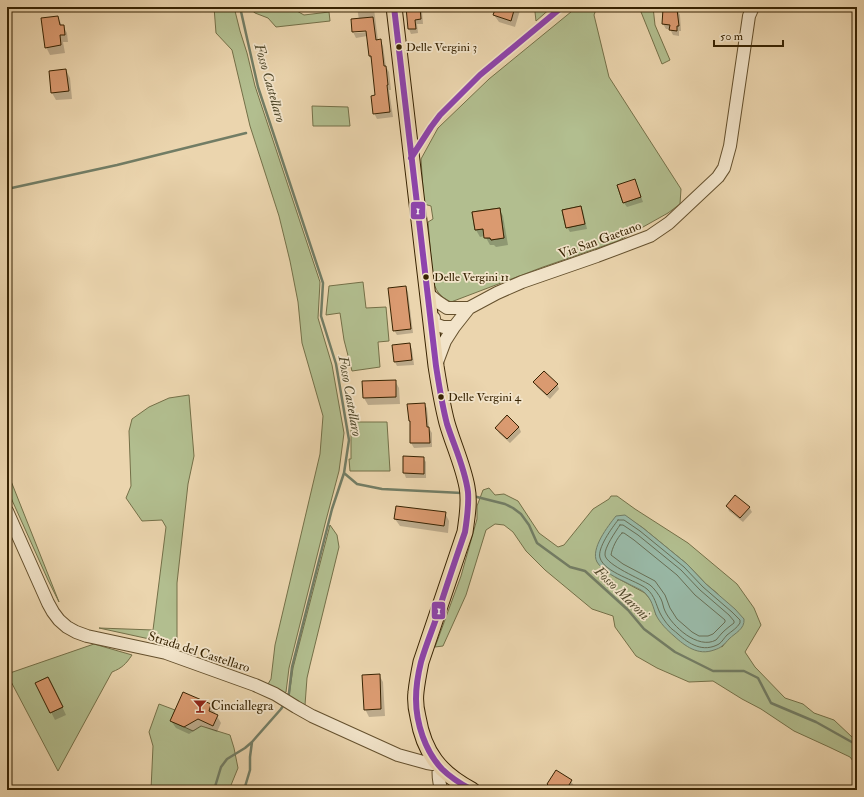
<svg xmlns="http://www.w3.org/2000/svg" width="864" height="797" font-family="'IM FELL Double Pica',serif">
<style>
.green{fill:#b2be8f;stroke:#747048;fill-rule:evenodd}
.water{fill:#99b9a7;stroke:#727d65}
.shadow{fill:#0003;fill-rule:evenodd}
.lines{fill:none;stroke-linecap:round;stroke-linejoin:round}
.shore{stroke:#686e54;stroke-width:1}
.stream{stroke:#727d65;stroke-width:2.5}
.building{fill:#da9a70;stroke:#372302}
.minor-casing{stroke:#64502d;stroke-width:14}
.major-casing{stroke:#372302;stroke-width:17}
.minor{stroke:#f2e4ca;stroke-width:12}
.major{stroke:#ebd5ae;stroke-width:15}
.bus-1-casing{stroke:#f2e4ca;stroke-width:9}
.bus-1{stroke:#8e44ad;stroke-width:6}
.bus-dot{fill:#372302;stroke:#f2e4ca;stroke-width:1.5}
.labels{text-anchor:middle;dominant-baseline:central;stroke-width:3.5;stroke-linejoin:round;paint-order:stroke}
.bus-label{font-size:12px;fill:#372302;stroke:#f2e4ca;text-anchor:start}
.street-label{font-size:13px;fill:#372302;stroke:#f2e4ca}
.poi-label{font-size:13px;fill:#372302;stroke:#f2e4ca;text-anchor:start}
.water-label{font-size:14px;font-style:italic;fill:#50482b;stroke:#f2e4ca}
.line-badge{stroke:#f2e4ca;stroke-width:1.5}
.badge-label{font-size:11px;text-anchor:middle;font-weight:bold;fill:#fff}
</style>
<rect width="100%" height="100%" fill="#ebd5ae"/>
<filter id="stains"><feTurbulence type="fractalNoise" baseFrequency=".005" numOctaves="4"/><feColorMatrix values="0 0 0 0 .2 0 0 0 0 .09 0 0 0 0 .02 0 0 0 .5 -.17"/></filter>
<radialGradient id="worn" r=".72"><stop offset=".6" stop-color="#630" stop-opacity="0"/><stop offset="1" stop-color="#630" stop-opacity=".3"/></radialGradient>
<path class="green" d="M214,7H234L240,31L247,53L255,86L320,282L318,318L332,365L344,433L339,471L325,524L289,668L286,692L280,697L265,689L271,679L275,645L320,454L323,416L302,343L298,302L290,261L279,216L250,126L232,50L216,33Z
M248,7H295V10L304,15L329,12L330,21L276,27L268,18L255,13Z
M536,7H552L536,21L535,12Z
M577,7H597L594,15L609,77L681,189L680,204L668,213L618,241L543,267L451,302C440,296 438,294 433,282L428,222L433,219L431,206L424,204L421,159L438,128L489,79ZM617,185L641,197L623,203ZM581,206L584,224L566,228L562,210ZM500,208L504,238L491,240L490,238H485L483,229L475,230L472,212Z
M639,7H653L655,25L670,60L662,64Z
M312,106L348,107L350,126H313Z
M363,282L366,308L386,307L389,341L378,342L380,367L352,371L344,340L340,313L326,315L329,286Z
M189,395L194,456L188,484L177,583V645L99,628L153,630L166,527L162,520L142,521L126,498L131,486L129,431L132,419L149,407L169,398Z
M351,422H387L390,471H350L349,459H351Z
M7,467L9,476L59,602L48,580L7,489Z
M489,488L495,495L504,494L518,501L539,533L558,547L564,545L593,509L609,499L611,496H617L635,509L688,543L737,584L754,608L761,625L745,652L755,667L785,698L803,704L814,713L834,720L852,737L857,739V766L850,757L829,747L794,731L761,709L742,699L713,681L689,682L657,668L636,656L615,627L613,616L592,609L545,570L526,551L513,532L504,525L495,524L486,530L466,595L443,646L435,647L461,576L477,519V506L483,490ZM625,516L643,528L687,564L706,584L718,594L729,638L722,647L656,615L653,603L645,593L615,577Z
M330,525L337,535L339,547L310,665L307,678L305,705L289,696L293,668Z
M94,644L132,655C126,664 122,668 112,672L58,771L7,674ZM48,677L63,707L50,713L36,683Z
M159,704L175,710L171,721L193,731L201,726L230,735L234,748L238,768L229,790H151L153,746L149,732Z"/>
<path class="water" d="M625,515L643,528L687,564L706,584L735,609L744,619C745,629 735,633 729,639C727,641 725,644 722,646C720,648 717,649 714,650C698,656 685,646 674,636C667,630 660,623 656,615C653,607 652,600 645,593C641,589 632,586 627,583C617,578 603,572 597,562C590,549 608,526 616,516Z"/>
<path class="shadow" d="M357,7H381L382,9H374L378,40H380L383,46L386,67L389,72L391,90H389L393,117L377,119L374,113L376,96L373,61L369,56L367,36L356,38L353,32L352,20H359ZM370,30L371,32L354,33V31Z
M407,7H420L422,11L423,24H417L418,33L411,34L409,29Z
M497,7H521L515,27L499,22L494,15Z
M677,10L680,15L681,31H679V36L673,35L670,29H666L663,24Z
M58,17L62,26H63L67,33L68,42H63L65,53L50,55L46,47Z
M66,70L70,78L72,99L56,100L52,93L50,72Z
M634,180L637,185L643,202L627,207L624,203L618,186Z
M580,207L583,211L587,229L570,232L567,227Z
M499,209L503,216L508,245L496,247L494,245H490L485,236L480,237L476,230Z
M406,287L408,292L413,333L397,335L394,330Z
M409,344L412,349L414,365L397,366L395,362Z
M395,381L399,388L400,404L368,405L364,398L363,382Z
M534,382L557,384L559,389L550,399L537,387Z
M424,404L427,408L429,428L432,433V447L414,448L411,443V423L410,421L408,405Z
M519,427L521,432L510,443L499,433L497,428Z
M423,458L426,462V478H406L404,473Z
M727,506L749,507L752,512L743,522L729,511Z
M445,513L449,521L448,533L400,526L395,519Z
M379,675L383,682L385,716L369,717L365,709Z
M37,684L52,685L66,715L55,720Z
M211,705L215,712L214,714L217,716L221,723L217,732L202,726L189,734L176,728L171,721Z
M571,781L575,788L574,790H550V789L548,784Z"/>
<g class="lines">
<path class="shore" d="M618,520H624L640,531L684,567L703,587L732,612L740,620V623C737,628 732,631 727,635C724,638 722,642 719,644C703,653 689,644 678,634C675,631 671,629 669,626C666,623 662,617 660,613C656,605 655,596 647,589C636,580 605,573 600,558C597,548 612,528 618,520Z
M620,525H623L638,535L681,570L700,590L729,615L734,621V623C730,626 726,629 722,633C720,635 718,638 716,640C698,650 672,626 665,611C663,607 663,603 661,599C659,595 654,588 650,585C641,579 606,565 605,555C604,548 616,531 620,525Z
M622,533H624L634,540L677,575L695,595L725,620V622L713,634L708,636H699L692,632L677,619L670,608L665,595L655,581L623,564L611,555C612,548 617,538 622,533Z"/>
<path class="stream" d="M240,7L258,87L323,283L321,316L336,364L349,440L344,473L332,509L292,667L289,693L287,697
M7,189L117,165L246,133
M344,473L357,484L382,489L462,493
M473,496L505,504L513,508L521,514L529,525L537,543L570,567L585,571L628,610L644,629L675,652L713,671H744L758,678L771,703L816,722L857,745
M214,790L221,767L227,759L245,748L252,742L281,709L285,703
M244,790L250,770V757L252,742"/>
</g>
<path class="building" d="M406,7H420L421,19L415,20L416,29H408Z
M496,7H515L511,21L493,15Z
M663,9H677L679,26H677V31L669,30L670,25L662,24Z
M58,16L60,25H64L65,35H60L61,45L45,48L41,18Z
M373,17L376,40L381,39L384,66H386L388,85H387L390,112L373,114L371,96L375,95L371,56H369L366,31L352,32L351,19Z
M66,69L69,91L51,93L49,71Z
M635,179L641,197L623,203L617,185Z
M581,206L585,224L566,228L562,210Z
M500,208L504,238L491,240L490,238H484L483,229L475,230L472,212Z
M406,286L411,329L393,331L388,288Z
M410,343L412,360L394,362L392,345Z
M544,371L558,384L547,395L533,382Z
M396,380V397L363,398L362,381Z
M425,403L427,427H429L430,443H410V421H409L407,404Z
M507,415L519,427L507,439L495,428Z
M403,456L424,457V474L403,473Z
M735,495L750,507L740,518L726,506Z
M396,506L446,512L444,526L394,519Z
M380,674L381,709L364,710L362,675Z
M48,677L63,707L50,713L35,683Z
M183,692L211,704L209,711L218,715L213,726L198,719L184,727L170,721Z
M556,770L572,780L566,790H548L550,787L547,784Z"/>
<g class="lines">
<defs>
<path id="minor" d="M426,292L438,302L447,308H469
M434,318L430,322L443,327H454
M436,365L445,341L454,327L469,308L497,293L522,282L597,256L650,236L669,223L718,177L724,168L730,146L749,16L753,7
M7,511L48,603L53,612L59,620L67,627L76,632L87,636L166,653L255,685L275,694L296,707L312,716L398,755L427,763L439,765C438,774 438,782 442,790"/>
<path id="major" d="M394,7L436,366C439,385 442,404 447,423C453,444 463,465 467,487C470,502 467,517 465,532L421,662C419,672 417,682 416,692C415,700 416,709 418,717C424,753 440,773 472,790"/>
</defs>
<use href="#minor" class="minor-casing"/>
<use href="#major" class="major-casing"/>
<use href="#minor" class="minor"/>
<use href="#major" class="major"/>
<defs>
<path id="bus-1" d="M394,7L436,366C439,385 442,405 447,424C454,446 465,468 468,492C469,505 467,519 465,532C455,561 445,590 436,619C431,633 425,648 421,662C418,674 416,687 416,699C416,723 425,751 442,769C451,778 461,784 472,790
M411,158L431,127L440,115L480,75L562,7"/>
</defs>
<use href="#bus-1" class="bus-1-casing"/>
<use href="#bus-1" class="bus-1"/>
</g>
<defs>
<symbol id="bar-bare" viewBox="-9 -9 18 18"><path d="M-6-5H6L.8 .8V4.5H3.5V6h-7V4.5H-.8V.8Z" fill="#8f2418" stroke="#f2e4ca" stroke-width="2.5" paint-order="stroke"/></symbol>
</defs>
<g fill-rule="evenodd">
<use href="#bar-bare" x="190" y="696" width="20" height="20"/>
</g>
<g class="bus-dot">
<circle cx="399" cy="47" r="3.5"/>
<circle cx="426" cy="277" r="3.5"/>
<circle cx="441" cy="397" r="3.5"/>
</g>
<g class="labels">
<g class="bus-label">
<text x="406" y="47">Delle Vergini 3</text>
<text x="434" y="277">Delle Vergini 11</text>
<text x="448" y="397">Delle Vergini 4</text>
</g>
<g class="street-label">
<text transform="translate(600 240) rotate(-20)">Via San Gaetano</text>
<text transform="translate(199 652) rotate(18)">Strada del Castellaro</text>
</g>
<g class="poi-label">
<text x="211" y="706">Cinciallegra</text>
</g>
<g class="water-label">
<text transform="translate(270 83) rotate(74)">Fosso Castellaro</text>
<text transform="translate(350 396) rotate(80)">Fosso Castellaro</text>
<text transform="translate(622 593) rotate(44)">Fosso Maroni</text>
</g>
</g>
<g class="line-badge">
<rect x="410" y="201" width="16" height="19" rx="4" fill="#8e44ad"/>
<rect x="431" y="601" width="15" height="19" rx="4" fill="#8e44ad"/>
</g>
<g class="badge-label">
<text x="418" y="214">1</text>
<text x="439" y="614">1</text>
</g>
<rect width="864" height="797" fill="none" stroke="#ebd5ae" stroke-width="24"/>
<rect x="8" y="8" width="848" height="781" fill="none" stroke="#372302" stroke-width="2"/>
<rect x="12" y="12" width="840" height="773" fill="none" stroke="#372302"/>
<path d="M714 40v6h69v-6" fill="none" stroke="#372302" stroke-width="2"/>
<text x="720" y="40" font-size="12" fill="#372302" stroke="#f2e4ca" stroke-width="3" paint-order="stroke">50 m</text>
<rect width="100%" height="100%" filter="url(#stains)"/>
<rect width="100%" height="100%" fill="url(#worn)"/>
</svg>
